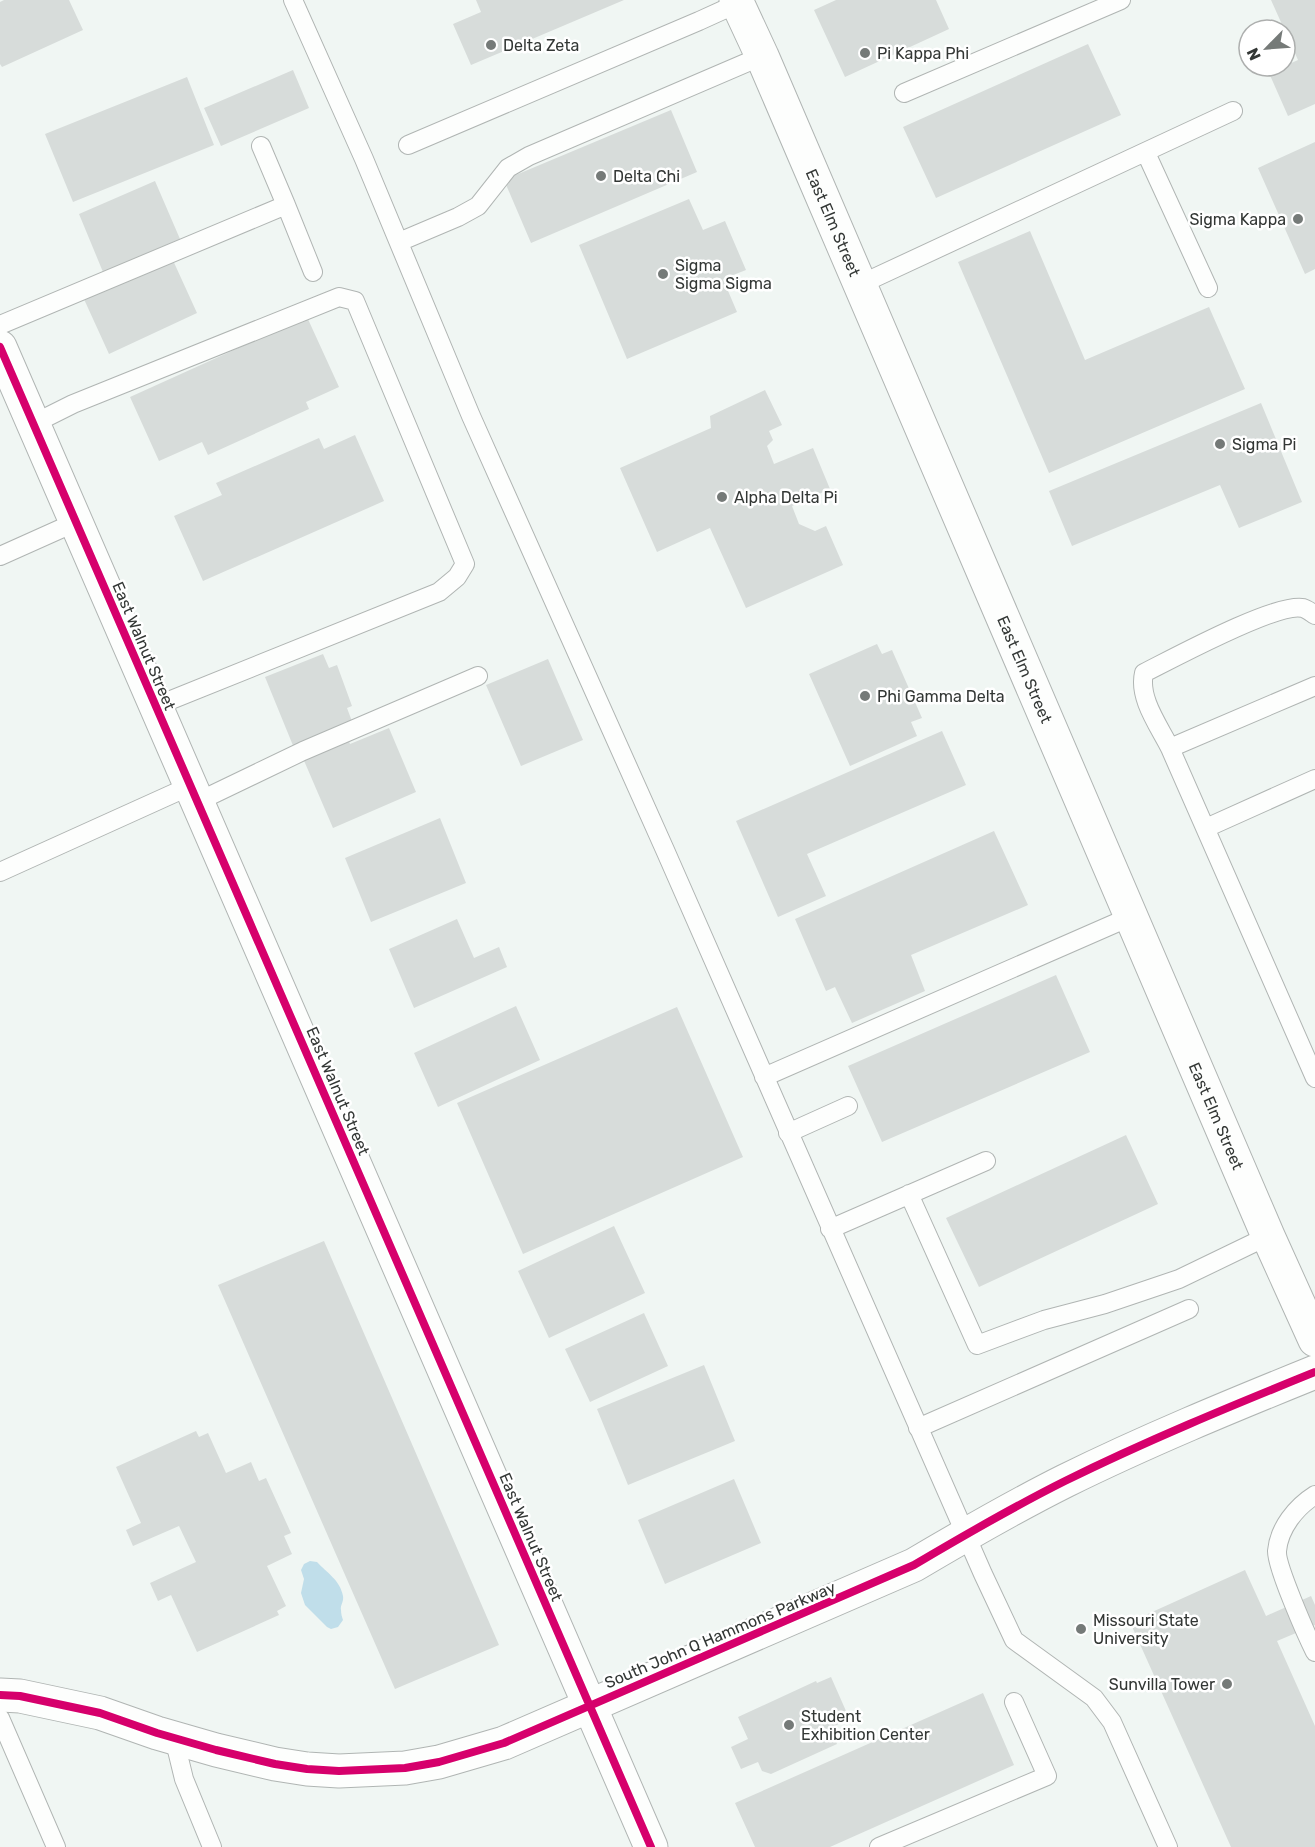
<svg xmlns="http://www.w3.org/2000/svg" width="1315" height="1847" font-family="Rubik,sans-serif">
<style>
.water{fill:#c0deea}
.building{fill:#d7dcda}
.lines{fill:none;stroke-linecap:round;stroke-linejoin:round}
.service-casing{stroke:#b0b5b3;stroke-width:20}
.minor-casing{stroke:#b0b5b3;stroke-width:35}
.service{stroke:#fdfefd;stroke-width:18}
.minor{stroke:#fdfefd;stroke-width:33}
.cycleway-casing{stroke:#fff;stroke-width:11}
.cycleway{stroke:#d6006c;stroke-width:8}
.poi-dot{fill:#757a78;stroke:#fff;stroke-width:2}
.labels{text-anchor:middle;dominant-baseline:central;stroke-width:5;stroke-linejoin:round;paint-order:stroke}
.poi-label{font-size:16px;fill:#333735;stroke:#fff;text-anchor:start}
.street-label{font-size:16px;fill:#333735;stroke:#fff}
</style>
<rect width="100%" height="100%" fill="#f0f6f3"/>
<path class="water" d="M310,1561L317,1562C327,1573 340,1580 343,1596C344,1602 340,1605 341,1610C341,1614 342,1617 343,1620L338,1627L331,1629L327,1627L305,1605L301,1593L304,1579L301,1570L304,1564Z"/>
<path class="building" d="M4,0H69L83,30L2,67L0,64V2Z
M476,0H624L471,65L453,24L481,12Z
M836,0H936L949,29L845,77L814,10Z
M1271,0H1315V104L1288,116L1269,73L1298,60Z
M1088,44L1121,115L936,198L903,127Z
M293,70L309,108L221,146L204,108Z
M187,77L214,145L73,202L45,134Z
M671,110L697,172L531,243L504,180Z
M1315,142V269L1305,274L1258,168Z
M155,181L180,239L103,272L79,214Z
M689,199L703,230L725,221L746,270L723,279L737,312L627,359L579,245Z
M1030,231L1085,360L1209,307L1245,389L1049,473L958,262Z
M171,256L197,313L109,354L83,297Z
M307,317L339,387L306,402L309,409L208,455L202,442L159,461L130,397Z
M765,390L782,425L769,431L773,440L767,446L774,464L813,448L830,489L792,506L799,524L815,531L826,526L843,565L746,608L710,528L657,552L620,468L711,428L710,416Z
M1261,403L1302,502L1239,528L1220,485L1072,546L1049,491Z
M355,435L384,501L203,581L174,516L222,495L216,483L319,438L324,449Z
M877,644L882,654L892,650L922,718L911,722L917,736L850,766L809,674Z
M323,654L329,668L337,665L352,706L347,708L353,724L294,748L265,677Z
M548,659L583,740L521,766L486,685Z
M389,728L416,792L333,828L302,756L347,736L350,744Z
M942,731L966,785L807,854L826,896L778,917L736,821Z
M440,818L466,883L371,922L345,858Z
M994,831L1028,905L911,955L925,991L852,1023L835,987L826,991L795,919Z
M457,919L474,958L499,947L507,967L414,1008L389,949Z
M1056,975L1090,1052L882,1142L848,1066Z
M516,1006L540,1060L438,1107L414,1053Z
M677,1007L743,1157L523,1254L457,1103Z
M1126,1135L1158,1204L979,1287L946,1218Z
M614,1226L645,1293L549,1338L518,1271Z
M324,1241L499,1645L395,1689L218,1285Z
M644,1313L668,1366L590,1402L565,1349Z
M704,1365L735,1441L628,1485L597,1409Z
M196,1431L199,1437L208,1433L226,1473L251,1462L259,1481L266,1478L291,1533L284,1536L292,1554L267,1566L286,1606L277,1611L279,1615L197,1652L171,1595L158,1601L150,1583L196,1562L179,1526L133,1546L126,1530L141,1523L116,1467Z
M734,1479L761,1543L665,1584L638,1520Z
M1245,1570L1266,1616L1311,1596L1315,1605V1625L1277,1641L1315,1726V1847H1231L1130,1622Z
M831,1677L846,1711L842,1722L830,1729L837,1744L771,1774L762,1771L758,1762L741,1769L731,1747L748,1739L738,1717L816,1681L817,1683Z
M983,1693L1014,1765L830,1847H755L735,1803Z"/>
<g class="lines">
<defs>
<path id="service" d="M293,0L364,159L471,416L665,850L983,1574L1014,1640L1094,1698L1112,1722L1168,1847
M904,93L1121,0
M408,145L699,21L743,1
M1146,153L1208,288
M286,205L313,272
M399,242L458,217L478,206L508,168L529,156L762,56
M859,285L1233,111
M0,325L286,205L261,146
M33,424L73,404L339,297L355,301L465,564L457,577L439,592L156,706
M0,556L76,522
M1315,615C1312,613 1307,609 1303,608C1277,602 1172,659 1144,673C1138,698 1159,726 1170,748L1315,686
M1170,748L1315,1078
M197,802L303,751L478,676
M1206,828L1315,779
M0,872L190,786
M764,1077L1132,916
M788,1133L848,1106
M909,1194L977,1345L1044,1320L1105,1304L1179,1279L1268,1236
M830,1229L986,1161
M918,1428L1189,1309
M1315,1495C1296,1507 1279,1528 1277,1551C1276,1566 1307,1636 1315,1652
M0,1718L56,1847
M174,1738L184,1779L212,1847
M879,1847L1047,1776L1014,1702"/>
<g id="minor">
<path id="s1" d="M736,0L762,56L1268,1236L1315,1340"/>
<path d="M0,347L651,1847"/>
<path d="M0,1695L20,1696L100,1713L157,1733L216,1750L275,1764L307,1769L339,1771L405,1768L439,1762L504,1743L914,1565C963,1536 1013,1507 1065,1481C1146,1441 1231,1406 1315,1372"/>
</g>
</defs>
<use href="#service" class="service-casing"/>
<use href="#minor" class="minor-casing"/>
<use href="#service" class="service"/>
<use href="#minor" class="minor"/>
<defs>
<path id="cycleway" d="M0,347L651,1847
M0,1695L20,1696L100,1713L157,1733L216,1750L275,1764L307,1769L339,1771L405,1768L439,1762L504,1743L914,1565C963,1536 1013,1507 1065,1481C1146,1441 1231,1406 1315,1372"/>
</defs>
<use href="#cycleway" class="cycleway-casing"/>
<use href="#cycleway" class="cycleway"/>
</g>
<g class="poi-dot">
<circle cx="491" cy="45" r="6"/>
<circle cx="865" cy="53" r="6"/>
<circle cx="601" cy="176" r="6"/>
<circle cx="1298" cy="219" r="6"/>
<circle cx="663" cy="274" r="6"/>
<circle cx="1220" cy="444" r="6"/>
<circle cx="722" cy="497" r="6"/>
<circle cx="865" cy="696" r="6"/>
<circle cx="1081" cy="1629" r="6"/>
<circle cx="1227" cy="1684" r="6"/>
<circle cx="789" cy="1725" r="6"/>
</g>
<g class="labels">
<g class="poi-label">
<text x="503" y="45">Delta Zeta</text>
<text x="877" y="53">Pi Kappa Phi</text>
<text x="613" y="176">Delta Chi</text>
<text x="1286" y="219" text-anchor="end">Sigma Kappa</text>
<text x="675" y="265">Sigma<tspan x="675" dy="18">Sigma Sigma</tspan></text>
<text x="1232" y="444">Sigma Pi</text>
<text x="734" y="497">Alpha Delta Pi</text>
<text x="877" y="696">Phi Gamma Delta</text>
<text x="1093" y="1620">Missouri State<tspan x="1093" dy="18">University</tspan></text>
<text x="1215" y="1684" text-anchor="end">Sunvilla Tower</text>
<text x="801" y="1716">Student<tspan x="801" dy="18">Exhibition Center</tspan></text>
</g>
<g class="street-label">
<text stroke="none"><textPath href="#s1" startOffset="243">East Elm Street</textPath></text>
<text transform="translate(144 646) rotate(67)">East Walnut Street</text>
<text stroke="none"><textPath href="#s1" startOffset="729">East Elm Street</textPath></text>
<text transform="translate(338 1091) rotate(67)">East Walnut Street</text>
<text stroke="none"><textPath href="#s1" startOffset="1215">East Elm Street</textPath></text>
<text transform="translate(531 1537) rotate(67)">East Walnut Street</text>
<text transform="translate(720 1635) rotate(-23)">South John Q Hammons Parkway</text>
</g>
</g>
<g transform="translate(1267 48) rotate(245)"><circle r="28" fill="#ffffff" stroke="#adafae" stroke-width="1.5"/>
<path d="M0-4.5L10 22L0 15L-10 22Z" fill="#757a78"/>
<text y="-9" font-size="16" font-weight="bold" text-anchor="middle" fill="#333735">N</text>
</g>
</svg>
